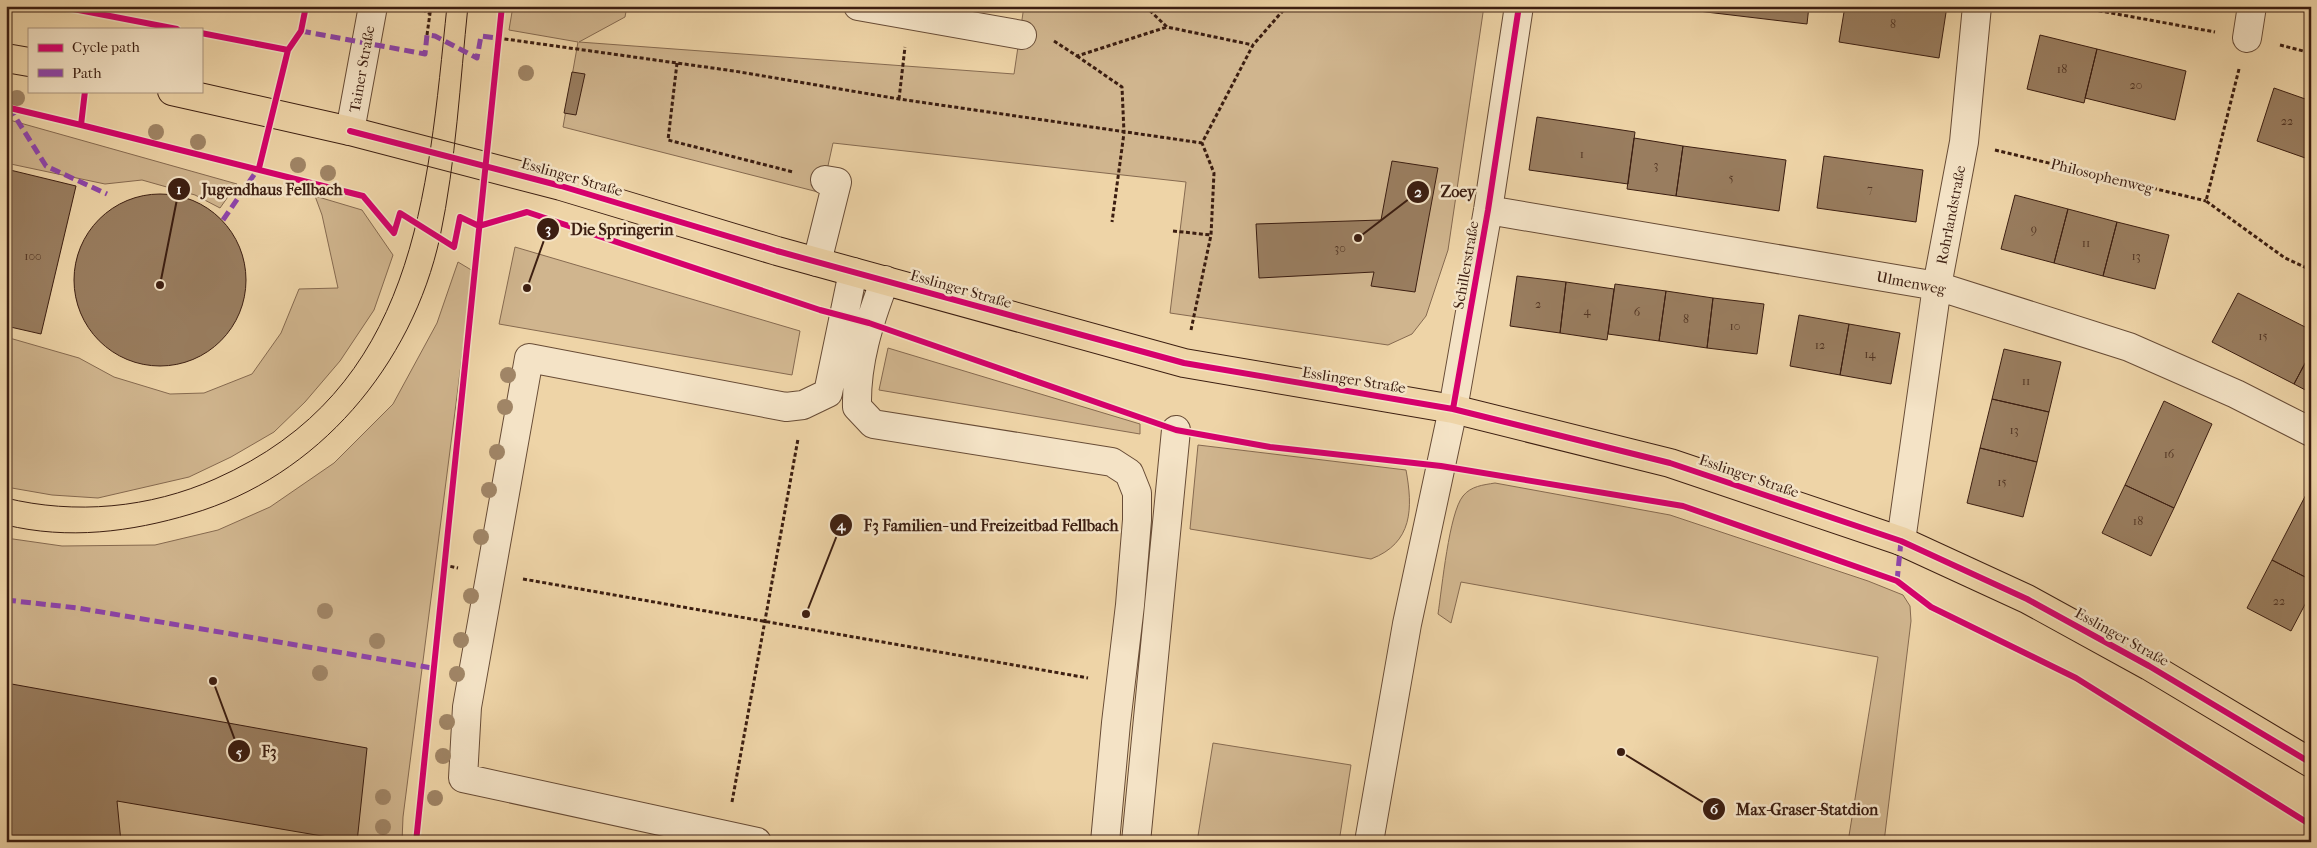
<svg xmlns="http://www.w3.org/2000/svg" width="2317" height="848" font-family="'IM FELL French Canon',serif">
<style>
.green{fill:#d0b58e;stroke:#866a50}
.building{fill:#997d5f;stroke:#3c1e11}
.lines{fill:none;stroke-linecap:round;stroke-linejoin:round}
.minor-casing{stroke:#684c36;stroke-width:30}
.major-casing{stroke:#3c1e11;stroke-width:30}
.path{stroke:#3c1e11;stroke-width:3;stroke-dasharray:4 2.5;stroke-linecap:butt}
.minor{stroke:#f4e3c6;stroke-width:28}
.major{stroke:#eed4a7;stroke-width:28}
.tram{stroke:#3c1e11;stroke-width:1}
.quiet{stroke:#8e44ad;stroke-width:5;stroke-dasharray:10 5;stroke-linecap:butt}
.cycleway-casing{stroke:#f4e3c6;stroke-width:9}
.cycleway{stroke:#d6006c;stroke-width:6}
.tree{fill:#a08566}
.labels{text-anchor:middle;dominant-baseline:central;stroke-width:5;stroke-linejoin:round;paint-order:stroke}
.number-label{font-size:12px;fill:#533624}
.street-label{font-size:15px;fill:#3c1e11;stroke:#f4e3c6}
.leader{fill:none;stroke:#3c1e11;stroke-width:2}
.callout-dot{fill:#3c1e11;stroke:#f4e3c6;stroke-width:2}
.mark-label{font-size:15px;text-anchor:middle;font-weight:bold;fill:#fff}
.callout-label{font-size:16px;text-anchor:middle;font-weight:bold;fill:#3c1e11;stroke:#f4e3c6;stroke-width:5;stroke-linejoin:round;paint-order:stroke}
</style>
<rect width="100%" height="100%" fill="#eed4a7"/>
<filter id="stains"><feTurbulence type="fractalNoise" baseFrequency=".004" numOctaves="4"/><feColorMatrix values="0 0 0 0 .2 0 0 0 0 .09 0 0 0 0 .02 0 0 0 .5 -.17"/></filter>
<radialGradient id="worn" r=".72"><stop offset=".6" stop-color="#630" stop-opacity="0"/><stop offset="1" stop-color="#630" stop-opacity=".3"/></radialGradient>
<path class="green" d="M513,6H627L625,17L579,42L1014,74L1024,6H1484L1448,250L1426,316L1412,334L1388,345L1170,313L1186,182L833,143L822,193L563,127L578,42L509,30Z
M6,119L237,184L220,208L195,195L142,180L105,184L6,163Z
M315,196L362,210L393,255L374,310L340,361L305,402L274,432L231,457L189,477L98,498L52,495L6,487V337L79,358L114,377L170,394L204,393L252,374L281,333L299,289L338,288L322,215Z
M515,247L800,331L792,375L499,324Z
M458,262L473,271L403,817L402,842H6V538L62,546L155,545L218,530L270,507L334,463L393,404L437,323Z
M888,348L1140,424V434L879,390Z
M1198,445L1406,470C1413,508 1413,543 1371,559L1190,529Z
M1495,483L1670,515L1868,581L1903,595L1910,606L1911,621L1884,842H1848L1878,657L1461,582L1451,623L1438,614C1442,588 1449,513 1463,496C1471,486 1483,485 1495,483Z
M1213,743L1351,765L1339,842H1197Z"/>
<path class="building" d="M1619,6H1655L1654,11Z
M1665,6H1706V12Z
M1706,6H1809L1807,24L1706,12Z
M1845,6H1947L1939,58L1839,42Z
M2040,35L2097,49L2084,103L2027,89Z
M2097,49L2186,71L2175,120L2085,98Z
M572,72L585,74L576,115L564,113Z
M2274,88L2311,101V160L2257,141Z
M1537,117L1635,132L1628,184L1529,170Z
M1634,138L1683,146L1676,196L1627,189Z
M1683,146L1786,160L1779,211L1676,196Z
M1824,156L1923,170L1916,222L1817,208Z
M1392,161L1438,168L1415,292L1371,286L1374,272L1259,278L1256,224L1381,220Z
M6,169L76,186L41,334L6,326Z
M74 280a86 86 0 1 1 172 0a86 86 0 1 1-172 0Z
M2015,195L2068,209L2054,263L2001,249Z
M2068,209L2117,222L2103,276L2054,263Z
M2117,222L2169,235L2155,289L2103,276Z
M1517,276L1566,282L1560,333L1510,326Z
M1566,282L1614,289L1607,340L1560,333Z
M1615,284L1666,291L1659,341L1608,334Z
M1666,291L1713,298L1707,348L1659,341Z
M2238,293L2311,330V352L2294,384L2212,342Z
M1713,298L1764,304L1757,354L1707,348Z
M1799,315L1849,324L1840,375L1790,366Z
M1849,324L1900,333L1891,384L1840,375Z
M2004,349L2061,362L2049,412L1992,399Z
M2311,352V393L2294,384Z
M1992,399L2049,412L2037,462L1980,448Z
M2164,401L2212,424L2174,508L2125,485Z
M1980,448L2037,462L2023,517L1967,503Z
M2125,485L2174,508L2151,556L2102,533Z
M2311,485V580L2272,560Z
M2272,560L2311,580V593L2291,631L2247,608Z
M6,683L367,748L357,842L117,801L121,842H6Z"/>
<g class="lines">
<defs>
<path id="minor" d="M858,6L1022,35
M2247,38L2252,6
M350,131L373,6
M1488,210L1937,286L2129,347L2236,394L2311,432
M817,262L837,182L825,180
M885,280C869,322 856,362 857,407L873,424L1112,462L1129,473L1137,493V520L1130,605L1116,723L1105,842
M1901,541L1937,286L1964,142L1977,6
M757,842L463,778L467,707L529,358L786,407L803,405L828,393L853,272
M1136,842L1176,430
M1369,842L1407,624L1453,409L1488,210L1519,6"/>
<path id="major" d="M6,58L29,62
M172,91L350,131L561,186L777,251L1184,363L1453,409L1670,463L1901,541L2027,599L2149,666L2311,763"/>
</defs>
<use href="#minor" class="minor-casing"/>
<use href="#major" class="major-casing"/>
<path class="path" d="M417,6L430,14
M1145,6L1167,27L1253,45
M2073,6L2215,32
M427,35L431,6
M498,38L734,71L899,99L1202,143
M1054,41L1077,56L1167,27
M2280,45L2311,53
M1077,56L1122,87L1124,133L1112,222
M677,63L668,140L793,172
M2239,69L2206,201L2285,258L2311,270
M899,99L905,47
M1995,150L2206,201
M570,226L813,308
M1173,231L1211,235
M1191,330L1211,235L1214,173L1202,143L1253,45L1287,6
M900,334L1145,419
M1209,435L1270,447L1408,462
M444,565L458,568
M523,579L1088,678
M732,802L798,439
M416,842L432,668"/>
<use href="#minor" class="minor"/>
<use href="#major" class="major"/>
<path class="tram" d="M6,498C75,515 150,508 215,479C416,390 427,198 447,6
M6,525C68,540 131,532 191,514C318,477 412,365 440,237C456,161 460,83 468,6"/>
<path class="quiet" d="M301,31L425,54L427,35L435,36L477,58L481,36L498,38
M9,107L46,166L107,194
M223,220L260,166
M1897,581L1901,541
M6,600L78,608L432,668L433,663"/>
<defs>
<path id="cycleway" d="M58,6L177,29
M201,33L288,50
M85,91L81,125L363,196L394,233L400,213L454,247L460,217L479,226L527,212L820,310L869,323L1176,430L1270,447L1441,466L1683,506L1897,581L1931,607L2076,678L2311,825
M6,107L81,125
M350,131L561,186L777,251L1184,363L1453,409L1670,463L1901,541L2027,599L2149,666L2311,763
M259,168L288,50L301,31L306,6
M1453,409L1488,210L1519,6
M416,842L502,6"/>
</defs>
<use href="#cycleway" class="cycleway-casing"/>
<use href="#cycleway" class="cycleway"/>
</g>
<g class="tree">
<circle cx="526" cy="73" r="8"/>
<circle cx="17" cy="98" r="8"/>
<circle cx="156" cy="132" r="8"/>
<circle cx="198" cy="142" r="8"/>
<circle cx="298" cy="165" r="8"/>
<circle cx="328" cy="173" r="8"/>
<circle cx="508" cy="375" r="8"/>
<circle cx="505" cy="407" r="8"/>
<circle cx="497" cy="452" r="8"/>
<circle cx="489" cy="490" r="8"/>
<circle cx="481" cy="537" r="8"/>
<circle cx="471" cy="596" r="8"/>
<circle cx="325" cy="611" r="8"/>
<circle cx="461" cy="640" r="8"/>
<circle cx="377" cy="641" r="8"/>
<circle cx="320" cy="673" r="8"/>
<circle cx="457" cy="674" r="8"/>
<circle cx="447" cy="722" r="8"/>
<circle cx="443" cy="756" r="8"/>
<circle cx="383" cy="797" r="8"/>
<circle cx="435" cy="798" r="8"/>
<circle cx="383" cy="827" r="8"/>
</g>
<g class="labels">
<g class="number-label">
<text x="1893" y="24">8</text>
<text x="2062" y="69">18</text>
<text x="2136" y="85">20</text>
<text x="2287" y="121">22</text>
<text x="1582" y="154">1</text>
<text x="1656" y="165">3</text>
<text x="1731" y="178">5</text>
<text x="1870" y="189">7</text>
<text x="2034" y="229">9</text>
<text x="2086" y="243">11</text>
<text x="1340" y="248">30</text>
<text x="33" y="256">100</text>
<text x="2136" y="256">13</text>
<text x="1538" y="304">2</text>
<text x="1587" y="311">4</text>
<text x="1637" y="312">6</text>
<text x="1686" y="319">8</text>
<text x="1735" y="326">10</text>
<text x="2263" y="336">15</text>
<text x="1820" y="345">12</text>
<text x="1870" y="354">14</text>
<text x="2026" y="381">11</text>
<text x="2014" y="430">13</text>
<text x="2169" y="454">16</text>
<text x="2002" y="482">15</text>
<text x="2138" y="521">18</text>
<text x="2279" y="601">22</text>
</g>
<g class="street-label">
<text transform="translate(362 69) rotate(-80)">Tainer Straße</text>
<text transform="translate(2102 176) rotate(14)">Philosophenweg</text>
<text transform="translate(572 177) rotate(16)">Esslinger Straße</text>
<text transform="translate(1951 215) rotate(-79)">Rohrlandstraße</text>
<text transform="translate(1466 265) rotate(-80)">Schillerstraße</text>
<text transform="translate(1911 283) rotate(11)">Ulmenweg</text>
<text transform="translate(961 289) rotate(16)">Esslinger Straße</text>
<text transform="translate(1354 380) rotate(9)">Esslinger Straße</text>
<text transform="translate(1749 476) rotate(19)">Esslinger Straße</text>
<text transform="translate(2122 637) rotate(29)">Esslinger Straße</text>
</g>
</g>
<path class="leader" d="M160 285L179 189M1358 238L1418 192M527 288L548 229M806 614L841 525M213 681L239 751M1621 752L1714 809"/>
<g class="callout-dot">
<circle cx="160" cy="285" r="5"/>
<circle cx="1358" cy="238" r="5"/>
<circle cx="527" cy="288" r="5"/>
<circle cx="806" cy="614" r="5"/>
<circle cx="213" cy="681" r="5"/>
<circle cx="1621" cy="752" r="5"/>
<circle cx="179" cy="189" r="12"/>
<circle cx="1418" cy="192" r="12"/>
<circle cx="548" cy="229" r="12"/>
<circle cx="841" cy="525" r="12"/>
<circle cx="239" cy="751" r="12"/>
<circle cx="1714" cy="809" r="12"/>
</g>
<g class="mark-label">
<text x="179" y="194">1</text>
<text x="1418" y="197">2</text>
<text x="548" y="234">3</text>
<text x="841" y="530">4</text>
<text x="239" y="757">5</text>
<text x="1714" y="814">6</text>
</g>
<g class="callout-label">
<text x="272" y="195">Jugendhaus Fellbach</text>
<text x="1458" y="197">Zoey</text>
<text x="622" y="235">Die Springerin</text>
<text x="991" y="531">F3 Familien- und Freizeitbad Fellbach</text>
<text x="269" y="757">F3</text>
<text x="1807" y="815">Max-Graser-Statdion</text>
</g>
<rect width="2317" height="848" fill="none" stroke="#eed4a7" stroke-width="25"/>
<rect x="8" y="8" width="2302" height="833" fill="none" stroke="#3c1e11" stroke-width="2.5"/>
<rect x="12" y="12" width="2292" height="823" fill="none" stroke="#3c1e11"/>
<rect x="28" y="28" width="175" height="65" fill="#f4e3c6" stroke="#aa947e"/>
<rect x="38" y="44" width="25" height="8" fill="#d6006c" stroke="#aa947e"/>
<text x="72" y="52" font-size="15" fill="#3c1e11">Cycle path</text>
<rect x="38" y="69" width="25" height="8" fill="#8e44ad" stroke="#aa947e"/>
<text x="72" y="78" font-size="15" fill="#3c1e11">Path</text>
<rect width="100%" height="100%" filter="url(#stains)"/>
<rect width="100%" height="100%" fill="url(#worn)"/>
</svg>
